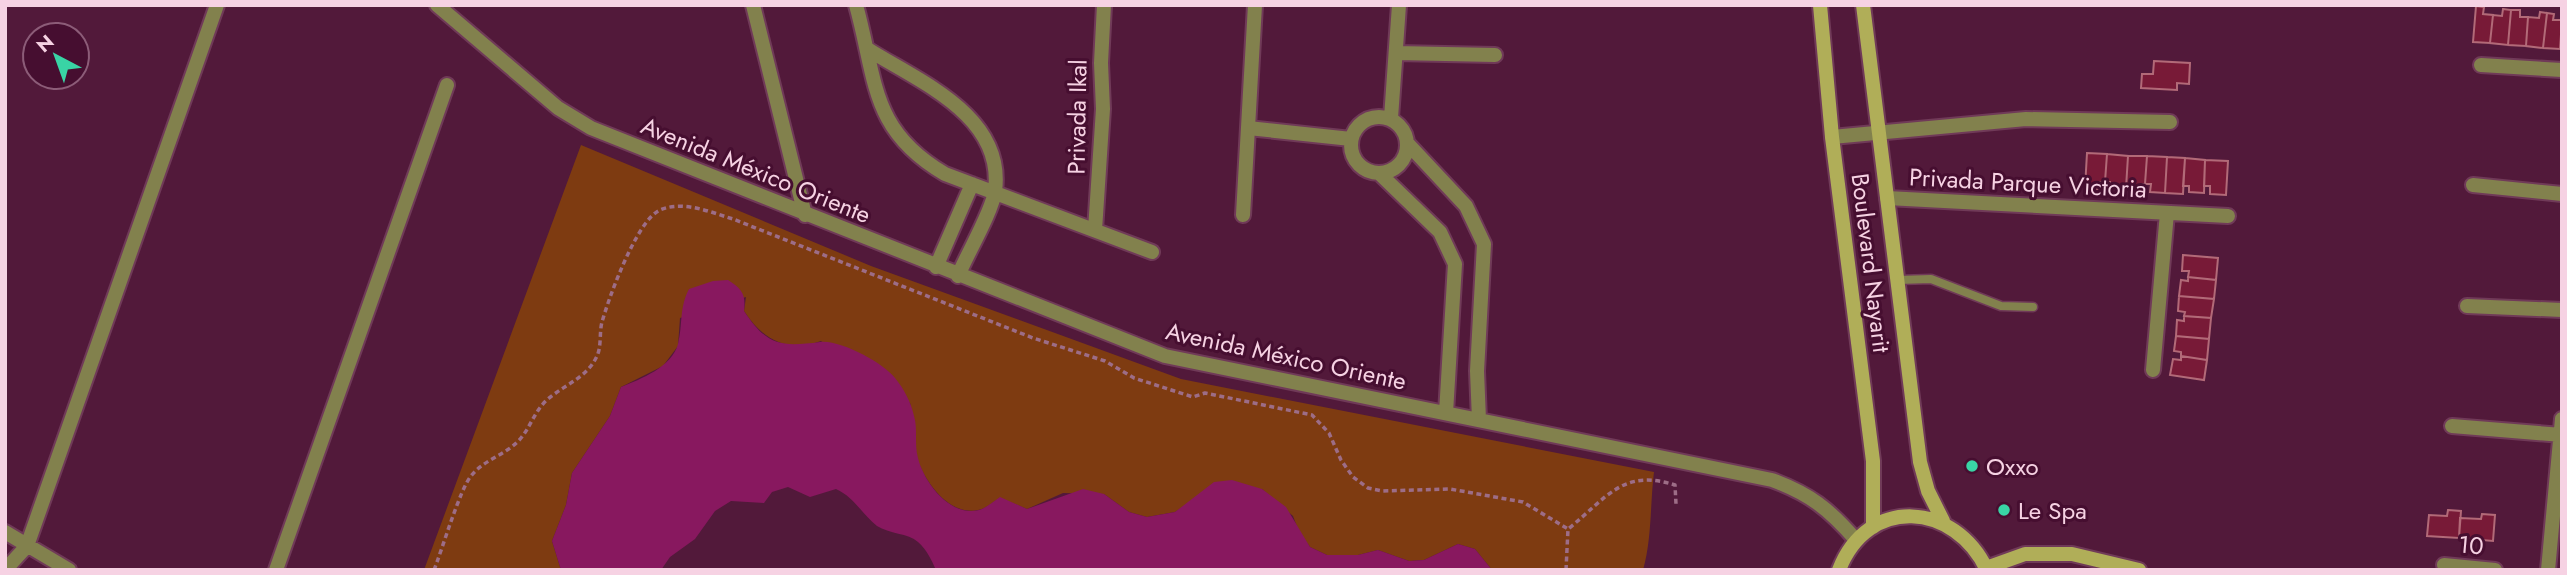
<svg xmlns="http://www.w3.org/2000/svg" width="2567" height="575" font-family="Jost,sans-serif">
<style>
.green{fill:#7e3b11}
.water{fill:#88185f}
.building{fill:#781a37;stroke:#b26a78;stroke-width:2}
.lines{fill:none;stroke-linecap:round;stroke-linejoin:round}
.lane-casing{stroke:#703a58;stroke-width:11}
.street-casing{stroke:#703a58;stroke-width:18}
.secondary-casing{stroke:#703a58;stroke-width:18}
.path{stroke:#9d6d87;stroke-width:3.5;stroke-dasharray:5 3.5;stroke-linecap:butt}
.lane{stroke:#82814d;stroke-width:8}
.street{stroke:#82814d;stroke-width:14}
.secondary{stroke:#b0ae58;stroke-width:14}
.poi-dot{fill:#39d4a5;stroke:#460e30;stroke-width:2.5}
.labels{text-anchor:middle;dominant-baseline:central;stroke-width:6;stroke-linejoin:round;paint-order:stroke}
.street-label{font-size:24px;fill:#f6d2e3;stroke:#460e30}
.poi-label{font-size:24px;fill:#f6d2e3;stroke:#460e30;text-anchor:start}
</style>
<rect width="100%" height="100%" fill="#52193a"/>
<path class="green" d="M581,145L871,266L1181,379L1654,472C1650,504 1652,539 1643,570H1492L1475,549L1458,544L1424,560L1409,561L1378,550L1358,555H1327L1310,547L1299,532L1293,516L1262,489L1193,500L1175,512L1147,517L1129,512L1104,494L1063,493L1027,509L1000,498C994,501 988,507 982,509C952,519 927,485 918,461C911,443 916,422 910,403L821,341C787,353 763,340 744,311L746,297L680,318L678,346L663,366L621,387L610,416L572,473L566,505L552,541L561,570H424Z"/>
<path class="water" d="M728,280C742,289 746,294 744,311C767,346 781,347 820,342C839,339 884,363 895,378C904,389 911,402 914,416C918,429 914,444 918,458C924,483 952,520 982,509C988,506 994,501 1000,497L1027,509L1083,489L1104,494L1129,512L1147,517L1175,512L1214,482L1232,480L1262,489L1286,507L1310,547L1327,555H1358L1378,550L1409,561L1424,560L1458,544L1475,549L1492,570H936C931,559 927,550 918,542C908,533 889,534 877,526C862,514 854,497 836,489L810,497L788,487L772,492L764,503L731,501L715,511L695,539L670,557L661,570H561L552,541L566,505L572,473L610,416L621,387C641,379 672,367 678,344C683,324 679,308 689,289L713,281Z"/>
<path class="building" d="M2476,6L2484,7L2483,14L2493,15L2490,43L2473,42Z
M2503,9L2511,10L2508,45L2490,43L2493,15L2502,16Z
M2511,10H2520V17H2528L2526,46L2508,45Z
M2540,12L2547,13L2543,48L2526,46L2528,17L2539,18Z
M2547,13L2554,14L2553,20H2562L2560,49L2543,48Z
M2154,61L2190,63L2189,84L2177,83V90L2141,88L2142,74H2153Z
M2087,153L2107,154L2105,182H2100L2099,189L2085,188Z
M2107,154L2128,156L2126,188L2110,187V182H2105Z
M2128,156H2147L2145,184H2142L2141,193L2126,188Z
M2147,156L2167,157L2165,193L2150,192L2151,184H2145Z
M2167,157L2185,158L2183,194L2165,193Z
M2185,158L2205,160L2204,193L2189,192V186H2183Z
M2205,160L2228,161L2226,195L2210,194V186H2204Z
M2183,255L2218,258L2216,280L2188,277L2189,271H2182Z
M2188,277L2216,280L2214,299L2179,296L2181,280L2188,281Z
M2179,296L2214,299L2211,318L2184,316L2185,312L2178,311Z
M2184,316L2211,318L2209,339L2176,336L2177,320L2184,321Z
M2176,336L2209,339L2207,360L2181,356V352L2174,351Z
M2181,356L2207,360L2204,380L2170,375L2173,359L2181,360Z
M2448,510L2461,511L2459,538L2427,536L2429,515L2447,516Z
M2482,514L2495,515L2493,541L2459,538L2460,518L2481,519Z"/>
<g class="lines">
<defs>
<path id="lane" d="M1898,280L1931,279L2001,306L2033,307"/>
<path id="street" d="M437,5L558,108L591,128L1165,356L1772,480C1810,494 1829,509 1856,540
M753,5L805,215
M856,5C877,81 870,130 945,174L1152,252
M869,50C920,82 1005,116 995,191C992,212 967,254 958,276
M1396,53L1495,55
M2481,65L2562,70
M1351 145a28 28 0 1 1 56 0a28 28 0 1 1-56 0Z
M1391,118L1399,5
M1248,128L1351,139
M1832,137L2026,119L2170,122
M1409,145L1466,206L1484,244L1477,371L1479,420
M1380,174L1440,232L1455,264L1446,413
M2473,185L2562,194
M1887,198L2228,216
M1243,215L1255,5
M1095,230L1103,109L1101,63L1104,5
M936,267L972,184
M2467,306L2562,310
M2153,370L2167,213
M2452,426L2562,435
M5,532L69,570
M2444,565L2495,570
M5,570L27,546L217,5
M276,570L447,85
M2548,570L2562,419"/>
<path id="secondary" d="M1820,5L1832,137L1873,461V527
M1863,5L1920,462L1928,491L1943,521
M1986,568L2025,554H2072L2139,570
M1839,570C1868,495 1955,502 1987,570"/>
</defs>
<use href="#lane" class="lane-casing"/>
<use href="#street" class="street-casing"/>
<use href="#secondary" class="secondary-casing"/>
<path class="path" d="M434,570C442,550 460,489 471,476C484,459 507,455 521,438C531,426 535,410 548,399C564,385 586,378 596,358C602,348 599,333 602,322C609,297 637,220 660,210C683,200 710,212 733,219L1033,338L1105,361L1134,378L1193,397L1205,393L1312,415L1329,433L1341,460L1353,477L1368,488L1382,491L1450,489L1523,502L1568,529
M1566,570L1568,529C1607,498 1622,468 1675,485L1676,504"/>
<use href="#lane" class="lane"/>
<use href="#street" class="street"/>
<use href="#secondary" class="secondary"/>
</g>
<g class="poi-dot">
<circle cx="1972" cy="466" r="7"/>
<circle cx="2004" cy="510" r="7"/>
</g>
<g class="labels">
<g class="street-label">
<text transform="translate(1077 117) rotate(-89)">Privada Ikal</text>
<text transform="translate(756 170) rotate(22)">Avenida México Oriente</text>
<text transform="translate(2028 183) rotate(3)">Privada Parque Victoria</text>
<text transform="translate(1871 263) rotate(83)">Boulevard Nayarit</text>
<text transform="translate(1286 356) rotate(12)">Avenida México Oriente</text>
<text transform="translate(2471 545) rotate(5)">10</text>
</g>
<g class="poi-label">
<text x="1986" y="466">Oxxo</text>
<text x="2018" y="510">Le Spa</text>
</g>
</g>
<rect width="2567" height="575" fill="none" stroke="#f6d2e3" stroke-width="14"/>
<g transform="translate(56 56) rotate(319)"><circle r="33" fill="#460e30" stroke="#8c5c78" stroke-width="2"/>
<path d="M0-5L12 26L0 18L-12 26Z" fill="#39d4a5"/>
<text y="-10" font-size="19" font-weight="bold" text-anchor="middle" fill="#f6d2e3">N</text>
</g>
</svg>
